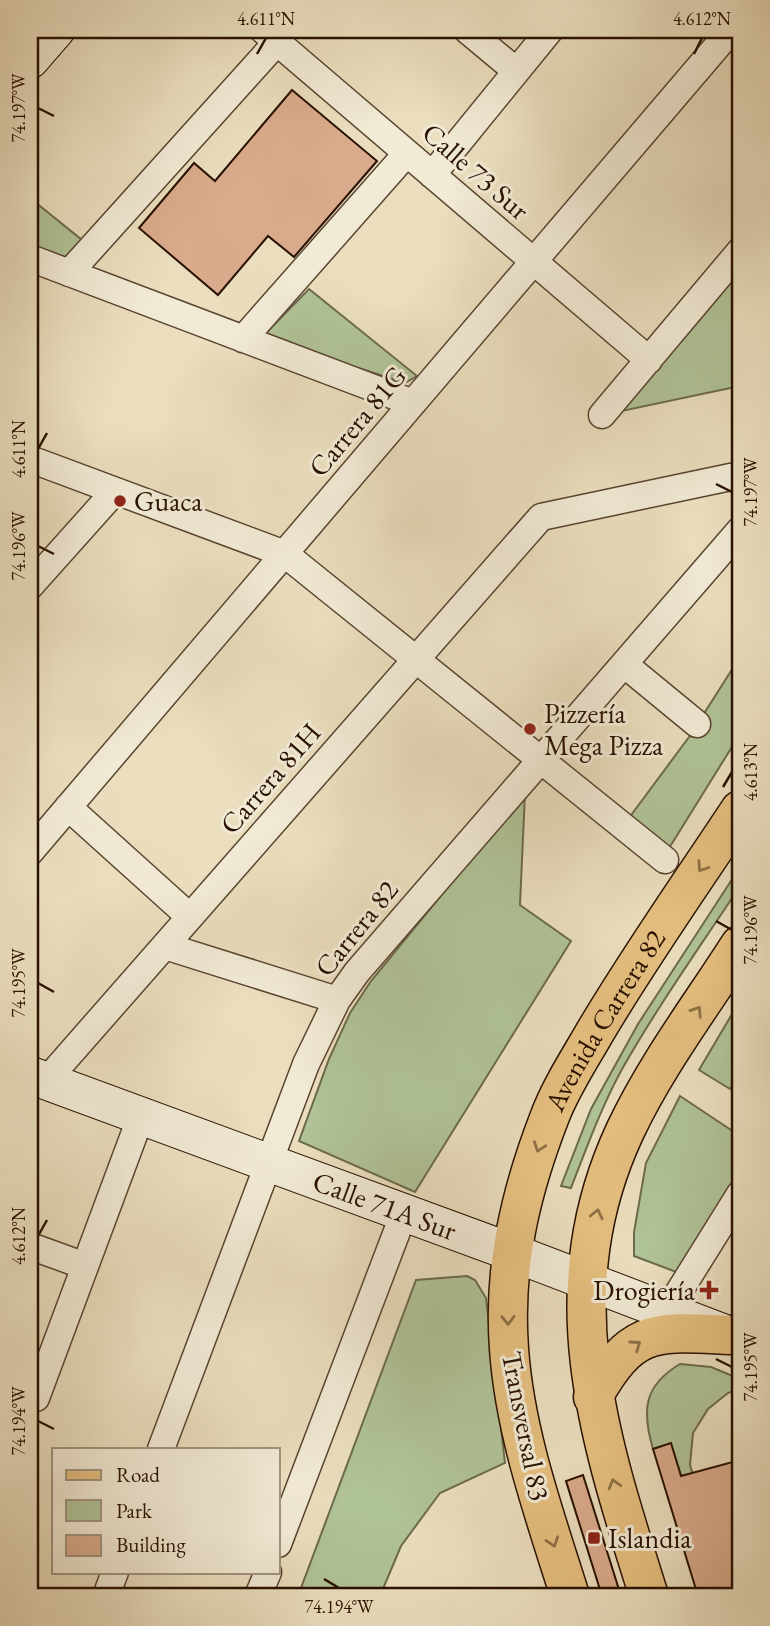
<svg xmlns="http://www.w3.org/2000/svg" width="770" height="1626" font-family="'EB Garamond',serif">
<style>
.green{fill:#b0c297;stroke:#6c6a4c;stroke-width:2}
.building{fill:#d9aa8b;stroke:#291101;stroke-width:2}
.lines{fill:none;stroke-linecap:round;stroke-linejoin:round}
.street-casing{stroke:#594430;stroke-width:29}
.secondary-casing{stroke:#291101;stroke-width:39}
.primary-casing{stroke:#291101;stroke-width:41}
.street{stroke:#f1ead5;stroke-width:26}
.secondary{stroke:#f1ead5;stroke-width:37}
.primary{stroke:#e5bf7f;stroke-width:38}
.oneway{stroke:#907146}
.ticks{fill:none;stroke:#291101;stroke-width:2.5}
.poi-dot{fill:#8f2418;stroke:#f1ead5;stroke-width:2.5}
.labels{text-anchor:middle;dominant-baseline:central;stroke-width:6;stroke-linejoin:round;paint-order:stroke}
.street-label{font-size:28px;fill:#291101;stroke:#f1ead5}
.poi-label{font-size:28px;fill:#291101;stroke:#f1ead5;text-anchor:start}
.neatline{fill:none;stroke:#291101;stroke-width:2.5}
.ticks-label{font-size:18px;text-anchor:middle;fill:#291101}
</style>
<rect width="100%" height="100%" fill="#eadebe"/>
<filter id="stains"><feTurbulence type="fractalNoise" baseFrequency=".00286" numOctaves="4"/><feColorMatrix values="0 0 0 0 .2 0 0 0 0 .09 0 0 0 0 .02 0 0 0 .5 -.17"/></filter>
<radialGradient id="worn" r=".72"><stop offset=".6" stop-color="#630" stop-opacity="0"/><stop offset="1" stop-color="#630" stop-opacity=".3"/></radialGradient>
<path class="green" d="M30,198L82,240L62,265L30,253Z
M740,266V386L617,412Z
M309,289L417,376L405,383L262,337Z
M740,657V734L666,853L626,822L689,737Z
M525,793L520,905L571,941L415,1192L299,1141L329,1059L350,1013L371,981Z
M740,867V886C700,947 657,1007 621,1071C601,1108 586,1149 571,1188L561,1186L591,1109L638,1024Z
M735,1009L740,1012V1073L730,1089L699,1070Z
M680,1096L740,1136V1176L679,1273L634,1256V1232L646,1163Z
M467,1276L475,1280L486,1298L505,1463L440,1493L401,1546L380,1596H298L416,1280Z
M680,1364L711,1367L740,1379V1388L728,1393L708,1409L693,1433L690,1465L730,1596H717L698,1535L681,1541L675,1516L692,1510L671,1444L653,1449C642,1411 643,1386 680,1364Z"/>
<path class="building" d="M292,90L377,161L294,257L268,236L218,295L139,228L194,163L215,181Z
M671,1443L681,1476L740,1460V1596H698L653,1449Z
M583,1475L621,1596H602L566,1481Z"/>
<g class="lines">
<defs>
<path id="street" d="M263,30L649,360
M467,30L515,70
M432,175L550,30
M30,258L413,403
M69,273L277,42
M243,339L407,153
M602,415L740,251
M30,459L285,554L665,860
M30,586L115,491
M624,664L697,724
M68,807L190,917
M30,852L731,30
M165,946L337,1000
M46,1081L541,517L740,475
M30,1246L85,1266
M667,1311L740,1194
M30,1395L36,1398L141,1116
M161,1449L306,1064L337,1000L357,972L740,530
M278,1544L404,1213
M106,1596L115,1572
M258,1596L268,1572"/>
<g id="secondary">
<path d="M30,60L56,30"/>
<path id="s1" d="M30,1075L511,1252L721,1332"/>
</g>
<g id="primary">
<path d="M593,1397C633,1325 657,1332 731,1335"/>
<path id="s2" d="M570,1596C545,1516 515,1434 509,1349C503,1267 520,1193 550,1116C561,1087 579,1060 595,1032C640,956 691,884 740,810"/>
<path d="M649,1596C599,1438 550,1292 625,1131C656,1065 701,1006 740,945"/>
</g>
</defs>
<use href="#street" class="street-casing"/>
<use href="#secondary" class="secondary-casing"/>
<use href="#primary" class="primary-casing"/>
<use href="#street" class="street"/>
<use href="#secondary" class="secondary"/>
<use href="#primary" class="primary"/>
</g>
<defs><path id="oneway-chevron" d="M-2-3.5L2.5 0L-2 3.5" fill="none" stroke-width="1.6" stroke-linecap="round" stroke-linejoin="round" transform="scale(1.75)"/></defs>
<g class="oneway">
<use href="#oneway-chevron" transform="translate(702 867) rotate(124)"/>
<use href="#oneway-chevron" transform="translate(697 1011) rotate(-57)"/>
<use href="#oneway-chevron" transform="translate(539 1147) rotate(109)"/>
<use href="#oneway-chevron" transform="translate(597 1214) rotate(-77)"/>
<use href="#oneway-chevron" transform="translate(508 1320) rotate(89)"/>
<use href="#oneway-chevron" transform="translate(636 1345) rotate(-35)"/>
<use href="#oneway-chevron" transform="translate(614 1484) rotate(-106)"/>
<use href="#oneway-chevron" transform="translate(553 1542) rotate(72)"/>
</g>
<path class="ticks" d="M257,54L266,38M694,54L702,38M38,108L54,116M38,449L47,433M716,484L732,492M38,546L54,554M723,787L732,772M716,921L732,930M38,983L54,992M38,1236L47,1220M716,1359L732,1367M38,1421L54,1429M324,1579L339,1588"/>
<g class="poi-dot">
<circle cx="120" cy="501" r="7"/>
<circle cx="530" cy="729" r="7"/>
<path d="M705.5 1279.5h7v7h7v7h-7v7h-7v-7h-7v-7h7z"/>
<rect x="587" y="1531" width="14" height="14" rx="3.5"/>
</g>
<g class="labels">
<g class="street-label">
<text transform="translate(476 171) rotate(41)">Calle 73 Sur</text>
<text transform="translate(357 421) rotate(-50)">Carrera 81G</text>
<text transform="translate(270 778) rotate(-49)">Carrera 81H</text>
<text transform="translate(356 928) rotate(-51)">Carrera 82</text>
<text stroke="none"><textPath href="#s2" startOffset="604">Avenida Carrera 82</textPath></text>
<text stroke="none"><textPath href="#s1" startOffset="378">Calle 71A Sur</textPath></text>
<text transform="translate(526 1426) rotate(79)">Transversal 83</text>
</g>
<g class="poi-label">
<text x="134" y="501">Guaca</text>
<text x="544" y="713">Pizzería<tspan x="544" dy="32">Mega Pizza</tspan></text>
<text x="695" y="1290" text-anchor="end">Drogiería</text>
<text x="608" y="1538">Islandia</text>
</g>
</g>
<rect width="770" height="1626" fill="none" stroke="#eadebe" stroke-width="77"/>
<rect x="52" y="1448" width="228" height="126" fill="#f1ead5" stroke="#a19380" stroke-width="2"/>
<rect x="66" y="1470" width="35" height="10" fill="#e5bf7f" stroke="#a19380" stroke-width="2"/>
<text x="116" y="1482" font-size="21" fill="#291101">Road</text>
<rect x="66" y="1500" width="35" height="21" fill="#b0c297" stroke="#a19380" stroke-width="2"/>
<text x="116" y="1518" font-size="21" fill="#291101">Park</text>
<rect x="66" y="1535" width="35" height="21" fill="#d9aa8b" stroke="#a19380" stroke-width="2"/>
<text x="116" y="1552" font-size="21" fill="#291101">Building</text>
<rect x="38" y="38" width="694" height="1550" class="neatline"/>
<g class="ticks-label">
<text x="266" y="25">4.611°N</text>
<text x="702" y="25">4.612°N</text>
<text transform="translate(19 108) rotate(-90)" y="6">74.197°W</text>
<text transform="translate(19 449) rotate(-90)" y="6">4.611°N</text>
<text transform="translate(751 492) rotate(-90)" y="6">74.197°W</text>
<text transform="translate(19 546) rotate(-90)" y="6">74.196°W</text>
<text transform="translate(751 772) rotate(-90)" y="6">4.613°N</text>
<text transform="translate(751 930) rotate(-90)" y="6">74.196°W</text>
<text transform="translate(19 983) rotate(-90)" y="6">74.195°W</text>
<text transform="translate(19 1236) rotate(-90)" y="6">4.612°N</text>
<text transform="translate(751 1367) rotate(-90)" y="6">74.195°W</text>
<text transform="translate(19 1421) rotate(-90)" y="6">74.194°W</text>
<text x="339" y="1613">74.194°W</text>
</g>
<rect width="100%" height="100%" filter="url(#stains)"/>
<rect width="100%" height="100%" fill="url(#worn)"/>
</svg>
